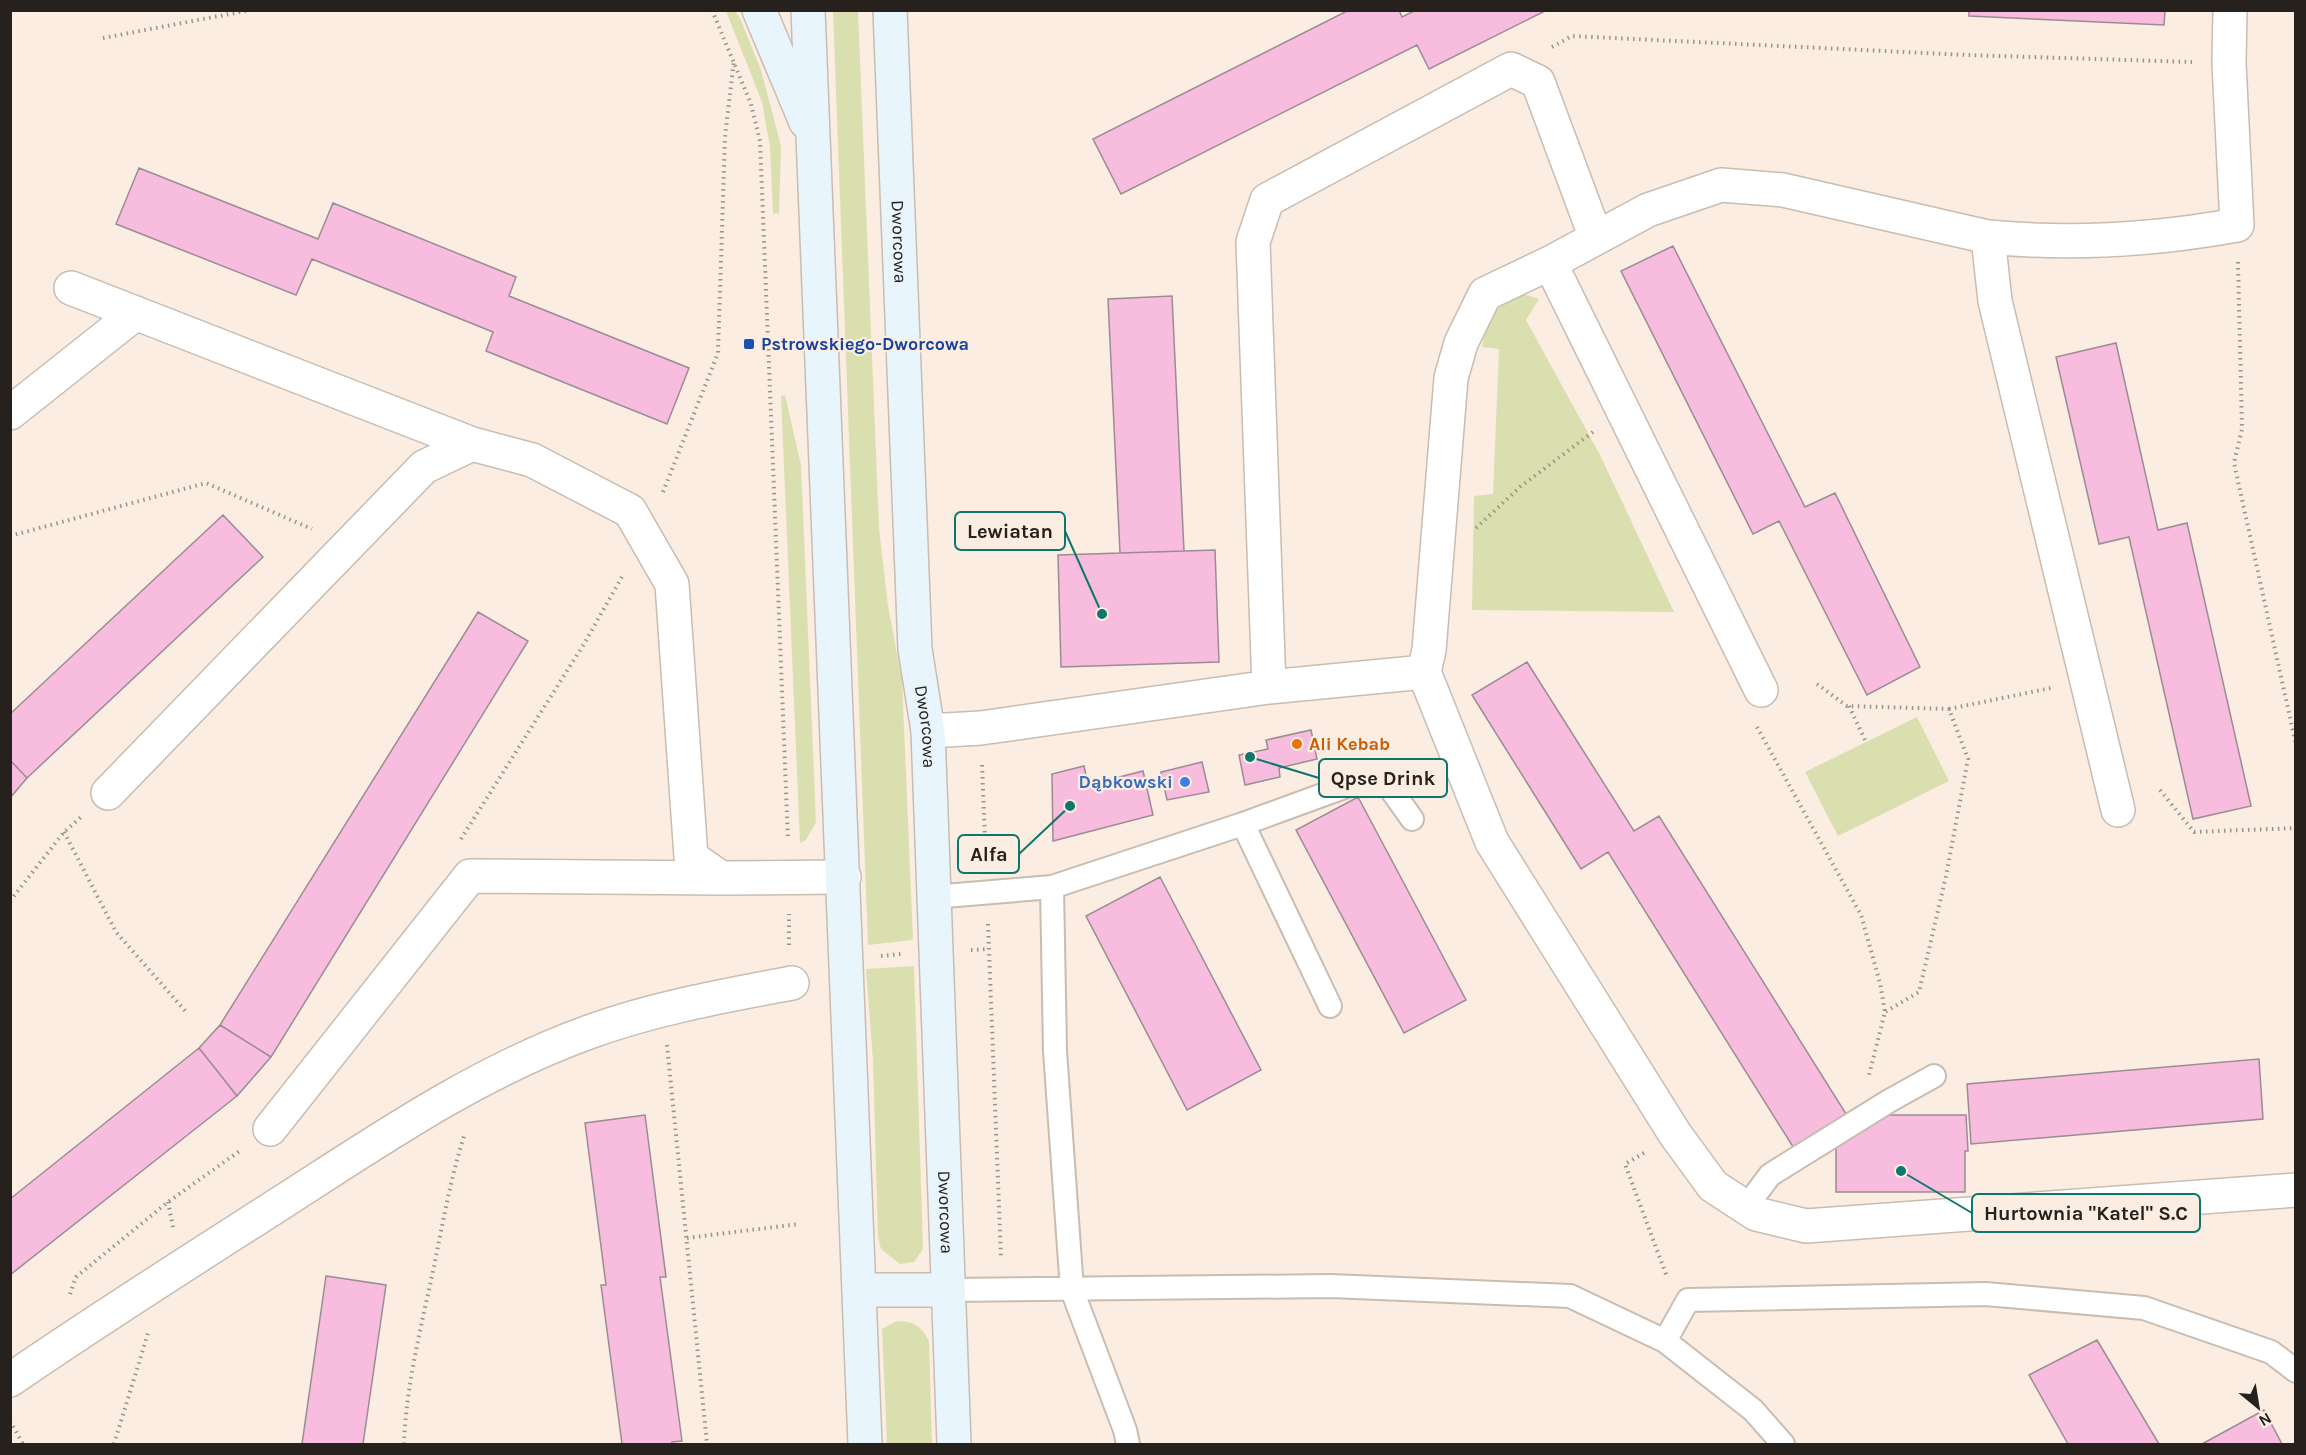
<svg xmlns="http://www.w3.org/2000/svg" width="2306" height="1455" font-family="Karla,sans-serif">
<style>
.green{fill:#dadfb0}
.building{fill:#f7bcde;stroke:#9b8c94;stroke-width:1.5}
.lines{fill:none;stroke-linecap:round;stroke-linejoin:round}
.lane-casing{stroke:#c9bcb1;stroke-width:26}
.street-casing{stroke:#c9bcb1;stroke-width:36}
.secondary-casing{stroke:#c9bcb1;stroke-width:36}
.path{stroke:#9b9289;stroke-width:4;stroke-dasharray:1.5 4.5;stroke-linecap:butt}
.lane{stroke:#fff;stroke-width:22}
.street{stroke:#fff;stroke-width:33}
.secondary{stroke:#e9f5fc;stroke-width:33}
.transit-dot{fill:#1a4fb4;stroke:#fbede1;stroke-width:2}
.food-dot{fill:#e8710a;stroke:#fbede1;stroke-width:2}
.shop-dot{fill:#3f7fe0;stroke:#fbede1;stroke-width:2}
.labels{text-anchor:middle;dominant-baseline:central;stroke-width:4.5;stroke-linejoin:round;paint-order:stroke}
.street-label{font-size:18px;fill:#26211d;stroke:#fbede1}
.transit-label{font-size:18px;font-weight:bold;fill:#164399;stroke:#fbede1;text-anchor:start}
.food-label{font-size:18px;font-weight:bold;fill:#c56008;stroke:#fbede1;text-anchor:start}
.shop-label{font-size:18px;font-weight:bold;fill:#366cbe;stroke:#fbede1;text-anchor:end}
.leader{fill:none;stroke:#0f766e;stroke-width:2}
.callout-dot{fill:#0f766e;stroke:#fbede1;stroke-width:2}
.callout{fill:#fbede1;stroke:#0f766e;stroke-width:2}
.callout-label{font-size:20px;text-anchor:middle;font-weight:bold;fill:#26211d}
</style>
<rect width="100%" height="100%" fill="#fbede1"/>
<path class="green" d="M726,11H735L740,18L761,70L781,146L779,213L773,214L770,147L762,102Z
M833,11H858L879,528L888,606L902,680L913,940L868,945Z
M1524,294L1539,299L1526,320L1600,455L1674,612L1472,610L1474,496L1493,494L1499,349L1482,347C1488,313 1493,308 1524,294Z
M785,395L801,465L816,822L806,840L800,843L781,396Z
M1917,717L1949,781L1838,836L1805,772Z
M914,966L923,1249L914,1262L900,1264L881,1249L878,1237L873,1060L866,969Z
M897,1321C914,1322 921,1325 929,1341L932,1444H887L882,1329Z"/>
<path class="building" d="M1349,10H1399L1402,17L1416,10H1547L1429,69L1417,45L1121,194L1093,139Z
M1969,10H2165L2164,25L1969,16Z
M139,168L318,239L333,203L516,277L509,296L689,368L667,424L486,351L493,332L312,259L296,295L116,224Z
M1673,246L1805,507L1835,493L1920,667L1867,695L1779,521L1753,534L1621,271Z
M1172,296L1184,551L1120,553L1108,299Z
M2116,343L2158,530L2187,523L2251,806L2193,819L2129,537L2099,544L2056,357Z
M223,515L263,557L27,778L10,760V714Z
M1215,550L1219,662L1061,667L1058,555Z
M478,612L528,641L271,1057L220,1025Z
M1527,662L1634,831L1659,816L1848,1117L1795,1150L1608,852L1581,869L1472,695Z
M1311,730L1317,759L1279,768L1280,777L1245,785L1239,755L1268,749L1266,740Z
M10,760L27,778L10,798Z
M1202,762L1209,792L1167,800L1161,772Z
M1084,766L1088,785L1143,771L1153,815L1053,841L1052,774Z
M1358,797L1466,1000L1404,1033L1296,830Z
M1160,877L1261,1070L1187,1110L1086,916Z
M220,1025L271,1057L237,1096L199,1048Z
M199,1048L237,1096L10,1275V1199Z
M2259,1059L2263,1119L1971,1144L1967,1084Z
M645,1115L666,1277H660L682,1441L672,1442V1444H622L601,1285H606L585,1123Z
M1889,1115H1966L1968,1151H1965V1192H1836V1146Z
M326,1276L386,1285L363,1444H302Z
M2097,1340L2159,1444H2068L2029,1375Z
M2264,1410L2282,1444H2202Z"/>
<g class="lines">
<defs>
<path id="lane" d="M1243,824L1330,1006
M1052,887L1055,1051L1072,1290L1125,1430L1128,1444
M933,897L1052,887L1243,824L1380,774L1412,819
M1746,1207L1770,1175L1889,1101L1934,1076
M948,1290L1331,1286L1570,1296L1665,1341L1753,1410L1783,1444
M1665,1341L1688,1300L1986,1294L2144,1308L2271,1352L2296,1371"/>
<path id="street" d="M1988,237C2071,245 2154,240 2237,225L2229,63L2230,10
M1550,263L1761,690
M71,288L472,444
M10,413L136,313
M1269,687L1253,242L1267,200L1511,69L1538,82L1596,238
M928,731L981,728L1269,687L1424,672
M108,793L424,467L472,444L532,460L630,511L672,584L691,857L721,878L844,877
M2118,810L1995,301L1988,237L1783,190L1721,185L1648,210L1550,263L1485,294L1461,343L1451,378L1429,650L1424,672L1492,842L1675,1134L1713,1186L1756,1214L1806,1226L2296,1190
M270,1129L470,876L721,878
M10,1380C100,1318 192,1260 284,1201C382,1138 478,1072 589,1032C655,1008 723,996 792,983"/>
<g id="secondary">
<path d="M759,10L806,122"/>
<path d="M808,10L865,1444"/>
<path id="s1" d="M890,10L915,649L928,731L954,1444"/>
<path d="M860,1290H948"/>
</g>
</defs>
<use href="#lane" class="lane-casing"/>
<use href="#street" class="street-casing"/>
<use href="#secondary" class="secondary-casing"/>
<path class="path" d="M712,10L751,104L760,141L788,840
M103,38L251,10
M1552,47L1572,36L1967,55L2192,62
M2238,262L2242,429L2234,463L2296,745
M663,492L718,353L725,137L734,60
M1476,528L1520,487L1593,432
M10,536L206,483L312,529
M1817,684L1847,706L1949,709L1968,759L1946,876L1919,992L1885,1012
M1849,706L1866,742
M1949,709L2051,688
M1757,727L1861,915L1880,983L1885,1012L1869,1075
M982,765L986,863
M2160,790L2194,832L2296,828
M64,832L116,932L187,1013
M461,839L584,644L623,575
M10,901L64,832L81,817
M988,924L1001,1258
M789,945V914
M971,950L988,949
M881,956L901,954
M667,1045L707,1444
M1644,1153L1625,1164L1667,1277
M168,1202L173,1227
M687,1238L799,1224
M70,1294L76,1277L168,1202L241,1150
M10,1421L23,1444
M114,1444L148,1333
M404,1444C406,1388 420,1331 432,1276C442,1228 450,1179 465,1133"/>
<use href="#lane" class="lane"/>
<use href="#street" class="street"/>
<use href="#secondary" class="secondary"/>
</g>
<rect class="transit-dot" x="743" y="338" width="12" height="12" rx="3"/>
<circle class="food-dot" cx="1297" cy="744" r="6"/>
<circle class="shop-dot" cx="1185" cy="782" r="6"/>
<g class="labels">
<g class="street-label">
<text stroke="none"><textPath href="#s1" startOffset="232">Dworcowa</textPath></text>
<text stroke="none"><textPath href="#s1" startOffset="718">Dworcowa</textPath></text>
<text stroke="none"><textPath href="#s1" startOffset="1204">Dworcowa</textPath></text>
</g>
<g class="transit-label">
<text x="761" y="344">Pstrowskiego-Dworcowa</text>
</g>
<g class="food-label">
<text x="1309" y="744">Ali Kebab</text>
</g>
<g class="shop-label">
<text x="1173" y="782">Dąbkowski</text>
</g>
</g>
<path class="leader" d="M1102 614L1065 531M1250 757L1319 778M1070 806L1019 854M1901 1171L1972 1213"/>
<g class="callout-dot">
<circle cx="1102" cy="614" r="6"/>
<circle cx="1250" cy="757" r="6"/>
<circle cx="1070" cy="806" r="6"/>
<circle cx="1901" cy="1171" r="6"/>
</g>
<g class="callout">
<rect x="955" y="512" width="110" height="38" rx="6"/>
<rect x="1319" y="759" width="128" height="38" rx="6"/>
<rect x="958" y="835" width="61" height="38" rx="6"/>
<rect x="1972" y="1194" width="228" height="38" rx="6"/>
</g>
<g class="callout-label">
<text x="1010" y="538">Lewiatan</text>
<text x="1383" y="785">Qpse Drink</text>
<text x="989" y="861">Alfa</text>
<text x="2086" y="1220">Hurtownia "Katel" S.C</text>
</g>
<rect width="2306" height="1455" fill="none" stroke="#26211d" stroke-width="24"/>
<g transform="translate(2258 1407) rotate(150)" stroke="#fbede1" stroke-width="4.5" paint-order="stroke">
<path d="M0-4.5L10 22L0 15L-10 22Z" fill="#26211d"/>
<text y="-9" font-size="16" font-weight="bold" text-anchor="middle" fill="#26211d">N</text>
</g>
</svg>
